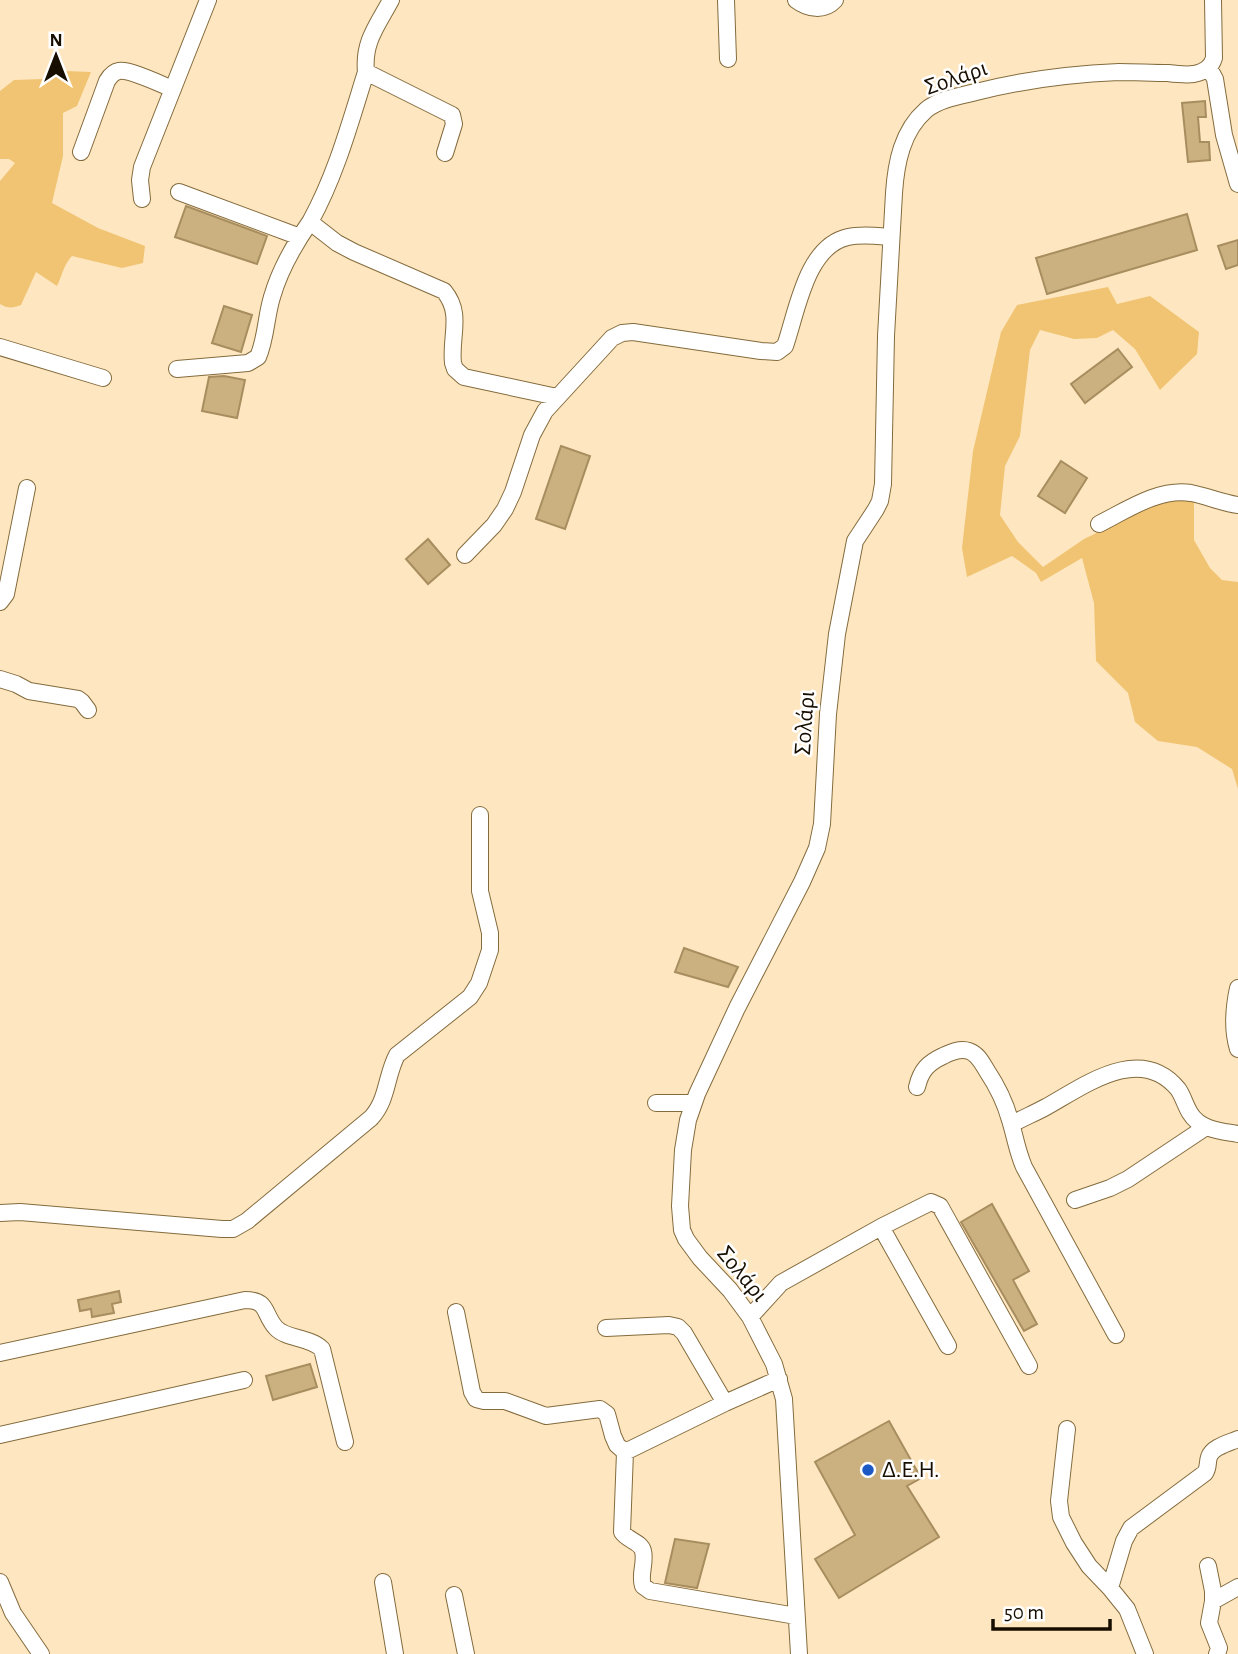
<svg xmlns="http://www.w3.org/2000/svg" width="1238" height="1654" font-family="'Alegreya Sans',sans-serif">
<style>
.green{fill:#f1c473}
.building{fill:#cbb080;stroke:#a88d5f;stroke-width:2}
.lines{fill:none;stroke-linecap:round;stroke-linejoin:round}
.minor-casing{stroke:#846b3d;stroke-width:18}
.minor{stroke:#fff;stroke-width:16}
.poi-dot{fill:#1d59c5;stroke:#fff;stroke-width:2.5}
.labels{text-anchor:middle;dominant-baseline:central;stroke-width:5;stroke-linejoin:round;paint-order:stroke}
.street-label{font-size:24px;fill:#170e00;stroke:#fff}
.poi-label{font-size:24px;fill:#170e00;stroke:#fff;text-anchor:start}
</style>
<rect width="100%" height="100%" fill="#fee7c0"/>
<path class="green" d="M66,71L91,72L77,106L63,113V156L52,203L98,228L145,246L143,263L122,268L72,256C64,264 62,276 57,286L36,272L21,305C13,308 8,309 0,304V181L15,163L9,159H0V91L14,80L43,79Z
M1108,287L1117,304L1150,296L1199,332L1197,354L1160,390L1135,349L1113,330L1097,338L1074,339L1040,330L1030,350L1020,436L1005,466L1000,515L1018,542L1043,567L1084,539L1144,510L1173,499L1194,502V540L1210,568L1222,580L1238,582V789L1232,769L1197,747L1158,741L1135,722L1128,693L1096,661L1094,603L1082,558L1041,582L1036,573L1012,556L967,577L962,548L973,451L1001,332L1017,305Z"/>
<path class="building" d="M1205,101L1206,117H1198L1200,142H1209L1210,160L1188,162L1182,103Z
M186,206L267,236L257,264L175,237Z
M1187,214L1197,250L1047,294L1036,258Z
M1238,240V265L1226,269L1218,246Z
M224,306L252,315L241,352L212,343Z
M1118,349L1132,367L1085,403L1071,384Z
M224,376L245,380L237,418L202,411L209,377Z
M561,446L590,456L565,529L536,519Z
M1061,461L1087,478L1065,513L1038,496Z
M428,539L450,565L428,584L406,559Z
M684,948L738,967L728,987L675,972Z
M992,1204L1029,1271L1013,1280L1037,1324L1024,1331L961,1222Z
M119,1291L121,1302L112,1304L114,1313L92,1317L91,1309L80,1311L78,1300Z
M310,1364L317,1387L273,1400L266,1376Z
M889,1421L921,1478L907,1486L939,1537L839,1598L815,1559L855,1535L815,1462Z
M675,1539L709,1544L697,1588L665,1583Z"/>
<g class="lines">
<defs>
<path id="minor" d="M726,0L728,59
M796,0C808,9 824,12 835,0
M1209,68L1215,79L1224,135L1238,184
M366,72C363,42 377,26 391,0
M81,152L107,81C110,76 113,72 119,71C130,69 162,85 173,89
M445,153L454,124L452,115L366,72C350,123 336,175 310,222L337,243L354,252L444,291C463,314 450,336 453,363L455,369L464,377L557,397
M179,192L300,237
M142,199L140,180L142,167L208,0
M0,347L103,378
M177,369L248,363L258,357C266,339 266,316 272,297C280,269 294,245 310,222
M1099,524C1127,510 1158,488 1191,493C1207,496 1222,503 1238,505
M465,555L494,525L505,509L513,492L532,435L545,411L612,338L622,333L633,332L761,351L777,352L785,346C797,312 806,246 848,237C862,234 877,236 891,237
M0,602L6,594L27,488
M0,679L16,684L29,691L78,699L82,702L88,710
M1238,988C1234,1007 1232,1030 1238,1049
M917,1087C921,1070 928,1063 943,1056C951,1052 960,1048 969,1051C978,1054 982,1063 987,1071C997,1086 1005,1102 1010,1120C1015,1136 1017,1151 1024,1167L1116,1335
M656,1103H693
M1012,1124C1023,1118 1035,1113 1046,1107C1084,1086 1140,1043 1178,1089C1183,1096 1185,1105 1190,1113C1200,1130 1221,1131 1238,1134
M1075,1200L1110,1188L1128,1179L1206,1127
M0,1213L20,1212L222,1229H233L247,1221L371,1118C388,1100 386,1075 397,1055L470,997L479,983L490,950V933L480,891V815
M881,1227L948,1346
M456,1312L472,1392L476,1399L484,1401H505L546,1416L600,1409L607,1414L613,1436L617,1445L625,1452L622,1532C627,1540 641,1542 643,1551C646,1563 639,1575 643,1586L650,1591L796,1616
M750,1317L781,1283L881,1227L931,1202L940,1206L1029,1366
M606,1328L669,1325L678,1327L684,1333L725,1403
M0,1353L245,1300C269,1300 263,1314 276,1328C286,1339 310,1337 322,1349L345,1442
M1067,1429L1059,1501L1061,1517L1074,1543L1089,1566L1110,1588L1127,1609L1145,1654
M0,1435L244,1380
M625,1452L725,1403L779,1379
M1208,1566L1213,1591V1601L1209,1623L1219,1648L1217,1654
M0,1582L13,1613L41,1654
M383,1582L395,1654
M1110,1588L1124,1541L1131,1528L1205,1473C1209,1467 1207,1463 1209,1457C1212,1447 1229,1443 1238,1439
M454,1595L466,1654
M1213,1601L1238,1587
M799,1654L784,1399L774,1364L750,1317L730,1290L700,1258L686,1239L682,1230L680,1206L683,1150L688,1120L697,1094L737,1008L802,882L817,848L822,824L828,714L837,634L855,541L876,509L880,501L883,484L886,336L894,193C896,163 902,131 926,110C939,99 960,96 976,92C1023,80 1071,74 1119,72C1135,72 1152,73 1168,73C1176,74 1186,75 1194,74C1204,72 1211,68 1214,58L1213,0"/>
</defs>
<use href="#minor" class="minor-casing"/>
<use href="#minor" class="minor"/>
</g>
<circle class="poi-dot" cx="868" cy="1470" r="7"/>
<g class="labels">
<g class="street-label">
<text transform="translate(956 78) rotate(-19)">Σολάρι</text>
<text transform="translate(805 723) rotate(-86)">Σολάρι</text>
<text transform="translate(742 1274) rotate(50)">Σολάρι</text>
</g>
<g class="poi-label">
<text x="882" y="1470">Δ.Ε.Η.</text>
</g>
</g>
<g transform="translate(56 56)" stroke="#ffffff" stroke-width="5" paint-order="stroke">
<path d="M0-5L12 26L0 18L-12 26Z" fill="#170e00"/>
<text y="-10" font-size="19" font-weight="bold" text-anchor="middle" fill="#170e00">N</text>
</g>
<path d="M993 1619v10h117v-10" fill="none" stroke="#170e00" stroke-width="3.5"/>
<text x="1004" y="1619" font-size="21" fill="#170e00" stroke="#ffffff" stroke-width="5" paint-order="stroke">50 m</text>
</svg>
